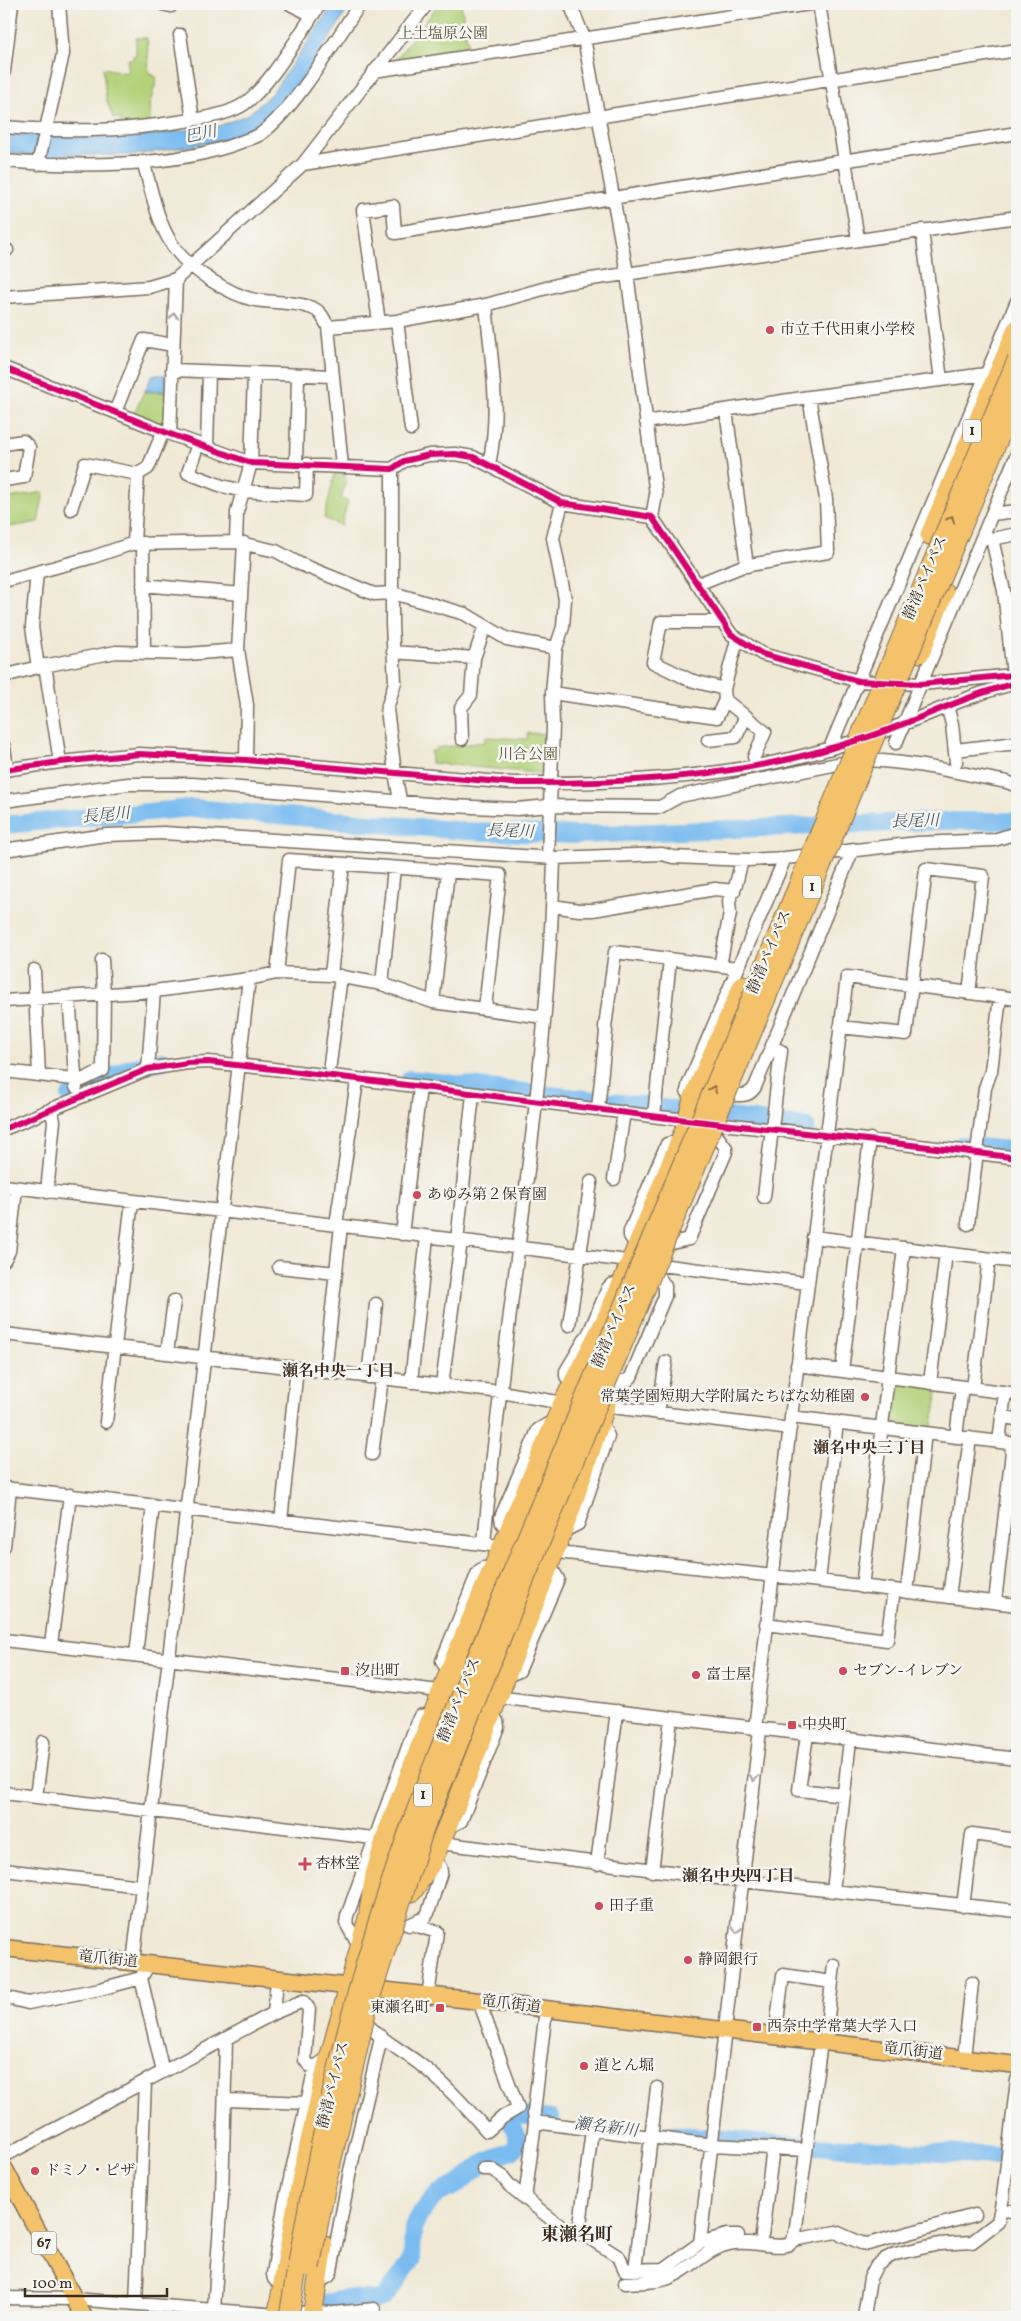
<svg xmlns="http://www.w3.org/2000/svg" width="1021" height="2321" font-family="Vollkorn,'Noto Serif JP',serif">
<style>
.green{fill:#b2d279;stroke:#767e4c}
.water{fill:#7abcf0;stroke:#5a7387}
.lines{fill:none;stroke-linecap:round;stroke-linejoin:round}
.river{stroke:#7abcf0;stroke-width:18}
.minor-casing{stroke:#7a6d5e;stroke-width:15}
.major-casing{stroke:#7a6d5e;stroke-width:19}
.highway-casing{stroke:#7a6d5e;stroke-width:21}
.minor{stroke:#fff;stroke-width:12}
.major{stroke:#f4c26a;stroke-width:16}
.highway{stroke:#f4c26a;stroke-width:19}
.highway-bridge-casing{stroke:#7a6d5e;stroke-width:21;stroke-linecap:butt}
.highway-bridge{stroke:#f4c26a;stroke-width:19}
.cycleway-casing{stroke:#f6f6f2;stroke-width:9}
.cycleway{stroke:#d6006c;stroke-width:6}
.oneway{stroke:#a79f9a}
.oneway2{stroke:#8e6e40}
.poi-dot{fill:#d1495b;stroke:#f6f6f2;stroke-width:2}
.labels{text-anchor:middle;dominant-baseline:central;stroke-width:5;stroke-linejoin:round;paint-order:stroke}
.shield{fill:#f6f6f2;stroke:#73675e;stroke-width:1}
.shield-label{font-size:14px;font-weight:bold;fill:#3b2a1e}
.park-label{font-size:15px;fill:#595435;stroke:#f6f6f2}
.poi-label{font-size:15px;fill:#3b2a1e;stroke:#f6f6f2;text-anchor:start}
.street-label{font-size:15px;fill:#3b2a1e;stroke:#f6f6f2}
.water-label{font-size:16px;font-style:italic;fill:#4e565d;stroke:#f6f6f2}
.neighbourhood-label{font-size:16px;font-weight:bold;fill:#3b2a1e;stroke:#f6f6f2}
.quarter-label{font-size:18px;font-weight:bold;fill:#3b2a1e;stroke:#f6f6f2}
</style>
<rect width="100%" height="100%" fill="#f6f6f2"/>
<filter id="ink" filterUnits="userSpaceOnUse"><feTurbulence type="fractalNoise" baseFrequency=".02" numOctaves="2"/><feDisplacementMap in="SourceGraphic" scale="10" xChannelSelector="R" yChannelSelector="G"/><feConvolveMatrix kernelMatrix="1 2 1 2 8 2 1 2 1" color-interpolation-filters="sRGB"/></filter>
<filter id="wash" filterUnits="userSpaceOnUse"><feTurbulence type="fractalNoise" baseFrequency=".0096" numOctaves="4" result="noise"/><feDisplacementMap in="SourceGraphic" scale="20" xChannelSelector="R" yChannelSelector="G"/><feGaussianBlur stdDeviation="1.12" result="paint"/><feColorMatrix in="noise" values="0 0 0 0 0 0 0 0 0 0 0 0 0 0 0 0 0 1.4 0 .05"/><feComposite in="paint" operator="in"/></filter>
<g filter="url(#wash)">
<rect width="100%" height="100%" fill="#f0e9d5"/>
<path class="green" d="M439,4H461L469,52L393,63Z
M136,38H147L149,73L155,76L157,79L149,106L151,122L120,128L121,119L113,118L106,98L103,68L127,73L128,59H133V56L136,55Z
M144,392H166V422L161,426L133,416Z
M336,470L344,471L346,479L341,499L348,501L341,526L324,518Z
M44,492L38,522L4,528V499Z
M528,733L549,734L547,774L431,763V751H436V748L485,742V737L527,739Z
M895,1382L938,1388L932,1429L889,1424L886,1421L890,1386Z"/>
<path class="water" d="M334,4H350L340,22L298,85L274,113L252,131L218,141L135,155H57L53,158L4,152V134L89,138L134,137L219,126L249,114L272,93Z
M152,375H166V391H145Z"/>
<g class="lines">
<path class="river" d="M4,825L192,808L464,831L578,835L938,821H1017
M410,1079L639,1105L806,1127
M70,1096L130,1068L162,1061
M961,1145L1017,1151
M669,2134L793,2145L1017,2157
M323,2317L328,2303L346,2298L376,2300L385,2297L412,2260L413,2228L421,2213L437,2194L457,2185L486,2161L512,2151L517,2145V2135L510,2120L520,2115L551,2119"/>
</g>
</g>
<g filter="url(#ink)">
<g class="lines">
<defs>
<path id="minor" d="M162,4L171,6
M290,4L312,15
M570,4L584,38L627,273L656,495L652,517
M819,4L858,239
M180,35L193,120
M4,71L12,4
M374,71L809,4
M4,127C67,132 116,132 178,122C198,119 223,116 241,106C267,91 302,30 320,4
M4,161C75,167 173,168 241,142C247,139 256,138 262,133C297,106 334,42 360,4
M143,161C152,191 157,225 176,250C191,270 230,295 255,300C273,303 295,301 312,308C321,311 324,319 328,327L342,466
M38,164L63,54L59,4
M303,164L1017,50
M922,230L941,380
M4,251L7,250
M4,297L149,287L176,279L303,164L427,4
M486,305C491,358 501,411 489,464
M397,321L411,429
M379,322L363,210L393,206L395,233L1017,133
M328,327L397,321L486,305L564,283L1017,217
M4,368L170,434L251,463L392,469L404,461L429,455L455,454L473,457L562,503L652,517L731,634L762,654L858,681L921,684L1013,675L1016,684
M172,370L332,376
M726,410L747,566
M115,412L144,340L173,345
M646,422L809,397L986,374
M170,434L176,279
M4,444L23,441L29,447L24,477L4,480
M198,444L188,473L222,486L243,491L306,495L307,464
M207,448L209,372
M296,464L298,375
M392,469V624L395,682L387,709L395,773L400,800
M71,509L85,464L138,474L148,468L163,432
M992,514L1017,511
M983,535L992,539L1004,591L1013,675
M992,539L1017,534
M236,542L237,512L251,463L254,374
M134,543L138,474
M143,543L144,653
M37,572L32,627L38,667L116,652L187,654L238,650L244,543
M4,581L93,557L131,544L236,542L276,551L300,564L374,594L393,593L465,614L507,639L556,648
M698,584L743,566L828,552L826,499L809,397
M143,585L241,594
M723,622H661L653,662L690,680L724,689
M238,650L247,705L246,760
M393,652L474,658
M45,665L60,762
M4,676L38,667
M552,693L717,717L725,700L724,689L737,640
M725,700L765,732L754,757
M947,706L952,724L956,762
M462,739L461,708L471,695L474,658L485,626
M708,740L736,737L746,716
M896,743L1017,454
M4,747L7,770
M830,748L1017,301
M955,750L1017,743
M4,770L60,762L139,754L246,760L512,783C607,784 725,778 817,752C838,746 861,740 882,732C927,716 970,694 1017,683
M4,801L128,784H193L452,806L517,809L549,806L660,807L680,796L857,760C908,760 958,773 1007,782L1017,786
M4,850L106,835L164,833L554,858L662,854L673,857L748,860L785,858L918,843L994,840L1010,835L1017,836
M548,858L553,726L552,693L556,648L563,627L565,599L553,538L562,503
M553,906L579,910H593L715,889L734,891
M720,966L730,913L729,901L736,884L742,860
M34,970L39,1075
M277,973L289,860L500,875L485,1008
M331,975L343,864
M382,984L394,868
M69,997L76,1087
M4,1001L154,991L249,979L277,973L331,975L382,984L433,1002L543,1017
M433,1002L448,872
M840,1027L906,1034L926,869L983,876L969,993
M330,1064L341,976
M148,1069L154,991
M4,1071L82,1080L103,1070L104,994L102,960
M734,1095C744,1095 749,1096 755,1087L853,849
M693,1099L687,1091L689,1083L785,858
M598,1109L606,1032L605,1027L615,952L738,968
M654,1116L670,959
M4,1129L148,1069L188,1063L208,1062C356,1077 504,1098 651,1116C773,1130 895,1142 1017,1158
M614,1179L624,1112
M4,1186L221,1211L807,1283
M47,1192L54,1121L51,1109
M764,1197L781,1051L772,1047
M968,1224L985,1088L991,1071L1000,997
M336,1225L357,1081
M402,1234L420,1088
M813,1237L1017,1262
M457,1241L473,1094
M672,1243L689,1239L726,1152V1148L717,1136
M637,1246L630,1236V1231L667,1144L680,1141
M4,1260L9,1251L16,1188
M279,1267L336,1273
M569,1325L591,1182
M4,1334L501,1392L568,1404
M167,1353L174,1301
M797,1365L1017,1394
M842,1371L870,1139
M325,1372L341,1226
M368,1377L376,1304
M411,1382L427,1237
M613,1383L628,1380L631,1377L665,1296V1286L658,1276
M930,1383L946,1253
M442,1385L461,1241
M572,1385L566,1376V1371L590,1331L608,1288L611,1285L622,1283
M973,1388L989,1259
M612,1407L790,1429
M658,1413L666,1362
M791,1417L1017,1444
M1002,1417L1017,1419
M106,1422L132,1201
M956,1437L962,1387
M999,1442L1005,1392
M372,1454L382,1378
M4,1488L508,1547
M281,1521L297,1368
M509,1531L502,1523L501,1517L538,1430L548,1424L556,1423
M562,1532L578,1524L608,1436L600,1420
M484,1544C504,1315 548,1088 554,858
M4,1546L10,1489
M548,1551L819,1581L1017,1605
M819,1581L837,1422
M862,1587L904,1248
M907,1592L925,1433
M949,1597L970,1438
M995,1602L1013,1443
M766,1624L887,1640L894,1590
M4,1640L448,1692
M51,1645L70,1495
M136,1655L153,1505
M449,1674L442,1661L478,1572L483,1568H493
M504,1677L519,1671L558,1579L549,1564
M471,1694L1017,1759
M755,1729L791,1417L847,977L1017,999
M807,1735L799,1790L844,1795
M4,1793L373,1838
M36,1797L43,1742
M446,1828L461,1821L498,1727L497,1721L490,1713
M440,1843L742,1881L1017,1911
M597,1864L617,1711
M4,1870L141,1886
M652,1871L671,1719
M833,1891L850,1740
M963,1906L972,1834L1017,1840
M412,1924L437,1932L428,1996
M409,1925L424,1918L428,1913L441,1872L440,1867L433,1858
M359,1946L346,1923L347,1916L417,1722L420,1716L433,1714
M133,1963L249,979
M141,1978L163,2072
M4,1997L28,2003L100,1989L141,1978L149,1964
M274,2013L303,2001L309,2009L305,2060L309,2065L315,2067
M370,2027C384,2042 401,2050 417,2062C444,2082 465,2106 487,2131L503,2117L518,2108L479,2001
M775,2036L783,1975L832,1982
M825,2042L834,1965
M964,2058L972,1983
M225,2100L307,2103
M535,2122L712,2145L806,2150
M4,2156L274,2013L277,1980
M483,2169H491L502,2176L510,2186L556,2223L591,2239L619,2257L625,2270L664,2269L700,2243L727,2235H738
M525,2199L535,2122L534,2112L546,2009
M1001,2209L1017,2212
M579,2233L592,2130
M762,2235L773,2148
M793,2240L836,2232L861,2243L868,2244L975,2215
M700,2243L760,1730
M635,2270L657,2088
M317,2283L329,2276L331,2271L350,2171L381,2038
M625,2283C639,2282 658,2283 671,2277C692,2268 706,2249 729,2244C748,2239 775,2250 790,2244L795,2234L821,2042
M283,2287L274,2279L273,2274L284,2206L315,2067L329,2057
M4,2298L74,2299L278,2315L313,2312L334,2313L374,2309
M136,2303L145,2082
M214,2309L222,2196L226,2039
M864,2317L870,2278L876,2266L885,2259L895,2254L939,2244L972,2242L998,2222L1003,2197L1017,2080"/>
<path id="major" d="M4,1948L479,2001L1017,2065
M4,2168L84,2317"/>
<path id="highway" d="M930,535L1017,329
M920,653L944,592
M412,1892L432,1862L456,1805L569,1514L606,1404
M369,1911L375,1875L388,1830L452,1665L563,1403L606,1319L622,1283L685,1129L693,1099L743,985
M277,2317L302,2176L327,2066L373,1900
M312,2317L323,2245"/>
</defs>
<use href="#minor" class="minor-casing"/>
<use href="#major" class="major-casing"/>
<use href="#highway" class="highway-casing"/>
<use href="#minor" class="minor"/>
<use href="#major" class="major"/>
<use href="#highway" class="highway"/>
<defs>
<path id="highway-bridge" d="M310,2267L326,2184L367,2008L425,1826L526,1576L1017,394
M289,2317C309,2190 335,2065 372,1942C410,1815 462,1693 513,1571L1017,360"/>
</defs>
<use href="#highway-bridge" class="highway-bridge-casing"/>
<use href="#highway-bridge" class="highway-bridge"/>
<defs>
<path id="cycleway" d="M4,368L170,434L251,463L392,469L404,461L429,455L455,454L473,457L562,503L652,517L731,634L762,654L858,681L921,684L1013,675L1016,684
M4,770L60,762L139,754L246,760L512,783C607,784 725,778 817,752C838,746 861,740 882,732C927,716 970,694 1017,683
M4,1129L148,1069L188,1063L208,1062C356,1077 504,1098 651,1116C773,1130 895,1142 1017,1158"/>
</defs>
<use href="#cycleway" class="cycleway-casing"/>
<use href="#cycleway" class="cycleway"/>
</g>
<defs><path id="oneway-chevron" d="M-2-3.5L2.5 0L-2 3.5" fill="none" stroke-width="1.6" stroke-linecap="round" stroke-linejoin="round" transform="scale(1.25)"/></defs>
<g class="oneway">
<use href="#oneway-chevron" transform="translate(174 316) rotate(-87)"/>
<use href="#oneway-chevron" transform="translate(754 1778) rotate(97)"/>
<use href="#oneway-chevron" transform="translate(737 1930) rotate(96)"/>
</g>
<g class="oneway2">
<use href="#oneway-chevron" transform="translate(951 519) rotate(-67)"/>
<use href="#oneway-chevron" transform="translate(713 1089) rotate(-68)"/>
</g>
</g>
<g class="poi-dot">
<circle cx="770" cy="330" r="5"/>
<circle cx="417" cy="1195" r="5"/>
<circle cx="865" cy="1397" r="5"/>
<rect x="340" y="1666" width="10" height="10" rx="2.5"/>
<circle cx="843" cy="1671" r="5"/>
<circle cx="696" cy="1675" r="5"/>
<rect x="787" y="1720" width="10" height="10" rx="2.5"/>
<path d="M302.5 1856.5h5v5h5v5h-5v5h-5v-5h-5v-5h5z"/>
<circle cx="599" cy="1906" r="5"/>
<circle cx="688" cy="1960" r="5"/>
<rect x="435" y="2003" width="10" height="10" rx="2.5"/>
<rect x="752" y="2022" width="10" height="10" rx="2.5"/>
<circle cx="584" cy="2066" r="5"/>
<circle cx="35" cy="2171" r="5"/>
</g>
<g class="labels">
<g class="shield">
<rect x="963" y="419.5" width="18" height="23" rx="4"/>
<rect x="803" y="875.5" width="18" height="23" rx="4"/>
<rect x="414" y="1783.5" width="18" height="23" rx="4"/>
<rect x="31.5" y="2231.5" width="25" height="23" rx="4"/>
</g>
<g class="shield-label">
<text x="972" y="431">1</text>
<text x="812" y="887">1</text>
<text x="423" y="1795">1</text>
<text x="44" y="2243">67</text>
</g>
<g class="park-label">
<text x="443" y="34">上土塩原公園</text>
<text x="528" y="755">川合公園</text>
</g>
<g class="poi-label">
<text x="780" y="330">市立千代田東小学校</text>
<text x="427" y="1195">あゆみ第２保育園</text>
<text x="855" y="1397" text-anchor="end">常葉学園短期大学附属たちばな幼稚園</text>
<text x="355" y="1671">汐出町</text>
<text x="853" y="1671">セブン-イレブン</text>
<text x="706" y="1675">富士屋</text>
<text x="802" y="1725">中央町</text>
<text x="315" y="1864">杏林堂</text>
<text x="609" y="1906">田子重</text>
<text x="698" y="1960">静岡銀行</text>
<text x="430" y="2008" text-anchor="end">東瀬名町</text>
<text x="767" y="2027">西奈中学常葉大学入口</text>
<text x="594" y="2066">道とん堀</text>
<text x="45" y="2171">ドミノ・ピザ</text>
</g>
<g class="street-label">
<text transform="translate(926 578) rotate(-67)">静清バイパス</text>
<text transform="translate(770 952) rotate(-67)">静清バイパス</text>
<text transform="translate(615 1326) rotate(-67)">静清バイパス</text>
<text transform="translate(460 1700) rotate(-68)">静清バイパス</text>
<text transform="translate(108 1960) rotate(6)">竜爪街道</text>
<text transform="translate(511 2005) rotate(7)">竜爪街道</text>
<text transform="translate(913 2052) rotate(7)">竜爪街道</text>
<text transform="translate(334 2085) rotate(-76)">静清バイパス</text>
</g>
<g class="water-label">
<text transform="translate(201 135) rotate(-12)">巴川</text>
<text transform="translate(106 816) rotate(-5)">長尾川</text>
<text transform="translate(915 822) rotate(-2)">長尾川</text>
<text transform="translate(510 832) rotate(2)">長尾川</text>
<text transform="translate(606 2128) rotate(7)">瀬名新川</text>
</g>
<g class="neighbourhood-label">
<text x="338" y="1372">瀬名中央一丁目</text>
<text x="869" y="1449">瀬名中央三丁目</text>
<text x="738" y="1877">瀬名中央四丁目</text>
</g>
<g class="quarter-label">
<text x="577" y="2235">東瀬名町</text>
</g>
</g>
<rect width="1021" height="2321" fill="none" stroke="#f6f6f2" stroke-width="20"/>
<path d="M25 2288v8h142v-8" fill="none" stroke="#3b2a1e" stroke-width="2.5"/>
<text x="32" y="2288" font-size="15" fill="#3b2a1e" stroke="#f6f6f2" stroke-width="4" paint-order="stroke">100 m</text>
</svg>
